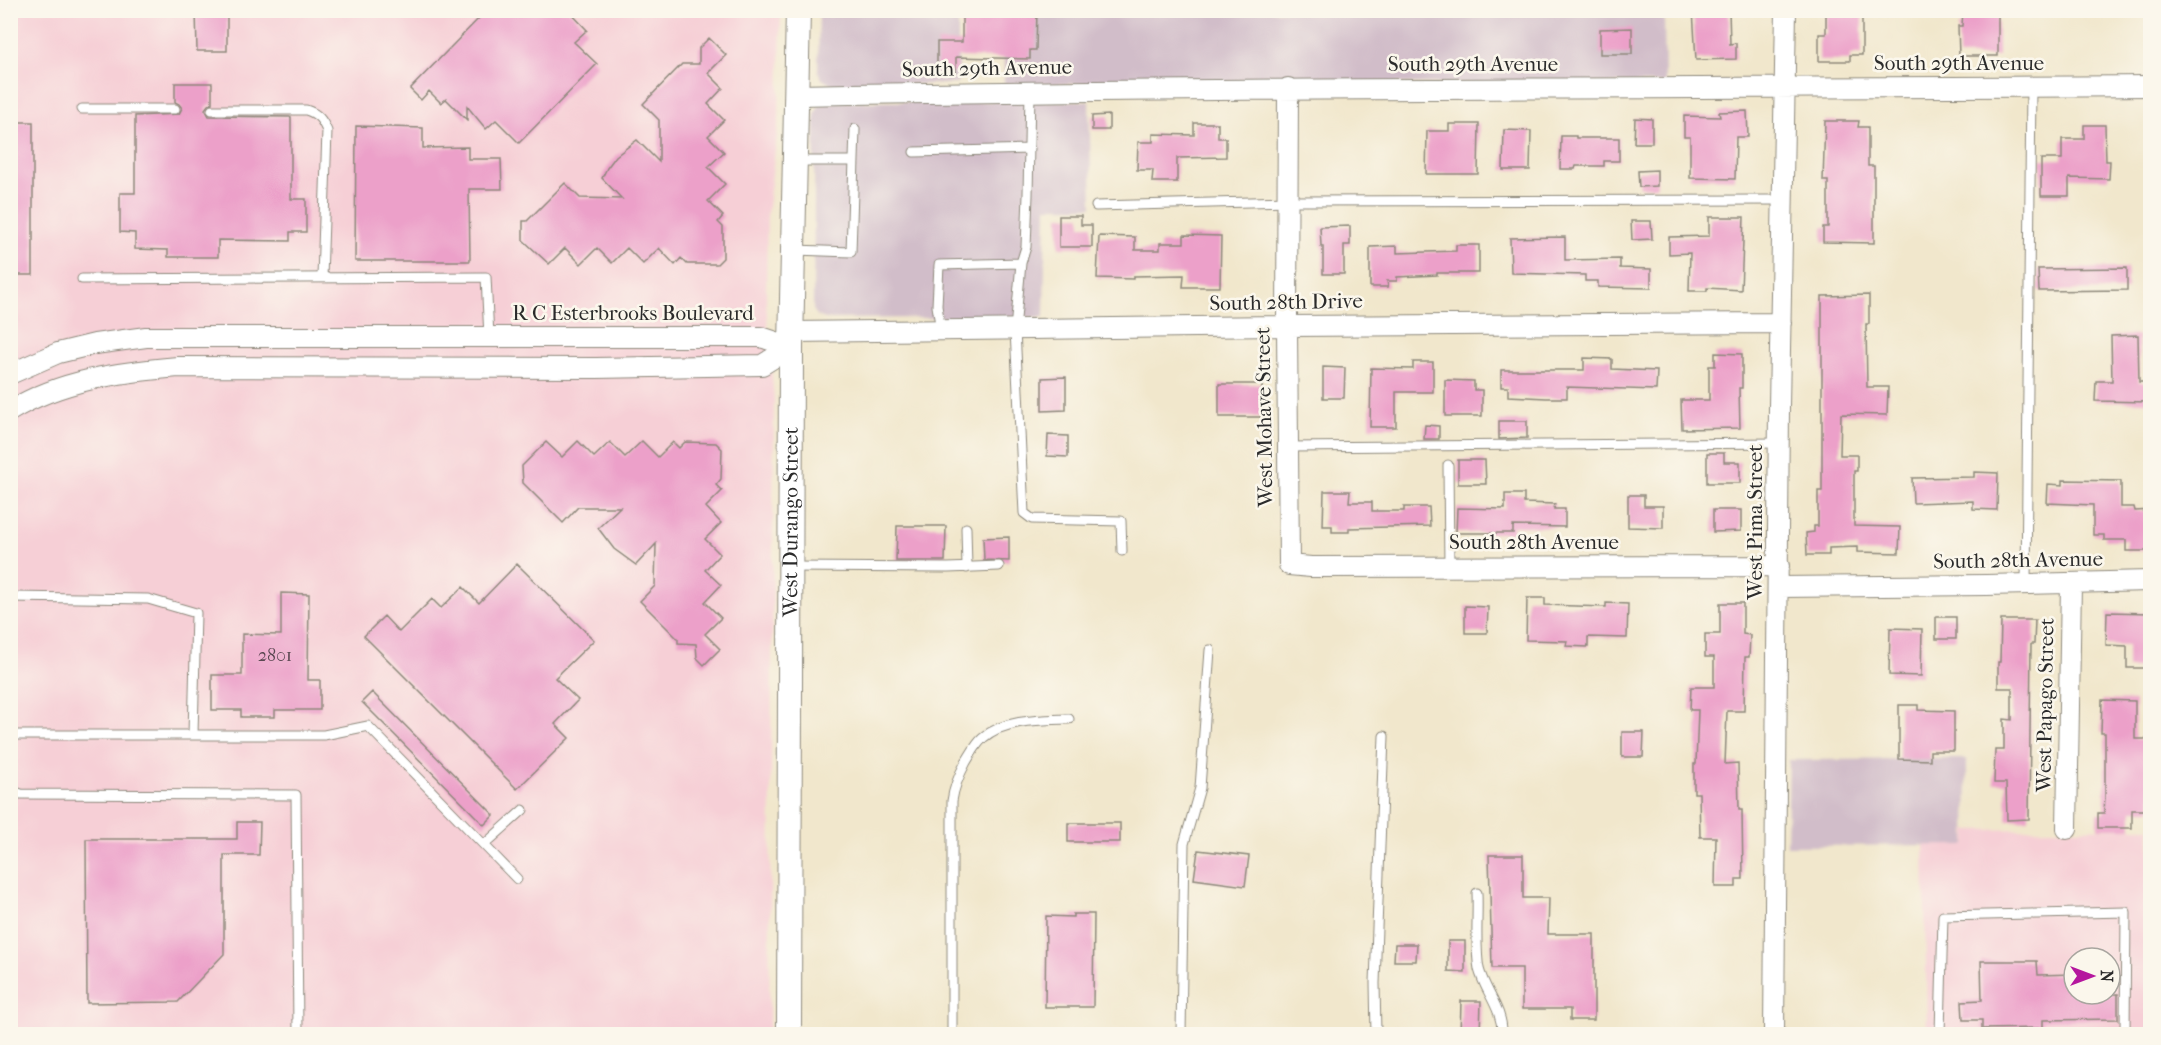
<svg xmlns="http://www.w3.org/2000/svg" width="2161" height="1045" font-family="'IM FELL French Canon',serif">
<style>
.built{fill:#f6cfd6;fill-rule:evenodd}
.industrial{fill:#d1bdc9}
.building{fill:#eca0c9}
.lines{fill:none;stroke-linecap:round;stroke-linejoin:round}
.service-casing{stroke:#8e897c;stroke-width:11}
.minor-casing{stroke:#8e897c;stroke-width:22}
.tertiary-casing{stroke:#8e897c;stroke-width:26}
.service{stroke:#fff;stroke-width:9}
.minor{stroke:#fff;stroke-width:20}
.tertiary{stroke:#fff;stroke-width:24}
.labels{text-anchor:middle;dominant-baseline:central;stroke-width:5;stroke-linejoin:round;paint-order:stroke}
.number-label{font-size:18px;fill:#5b4852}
.street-label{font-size:21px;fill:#2b2b2b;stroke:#fbf7ec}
</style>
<rect width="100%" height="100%" fill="#fbf7ec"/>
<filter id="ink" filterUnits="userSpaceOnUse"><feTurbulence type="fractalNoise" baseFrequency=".0167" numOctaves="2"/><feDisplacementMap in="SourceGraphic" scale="12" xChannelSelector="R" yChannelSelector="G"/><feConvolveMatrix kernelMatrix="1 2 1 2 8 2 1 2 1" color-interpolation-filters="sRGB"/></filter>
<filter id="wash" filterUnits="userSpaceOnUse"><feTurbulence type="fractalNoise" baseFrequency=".008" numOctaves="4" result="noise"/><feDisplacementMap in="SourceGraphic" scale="24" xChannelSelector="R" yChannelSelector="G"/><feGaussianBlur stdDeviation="1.35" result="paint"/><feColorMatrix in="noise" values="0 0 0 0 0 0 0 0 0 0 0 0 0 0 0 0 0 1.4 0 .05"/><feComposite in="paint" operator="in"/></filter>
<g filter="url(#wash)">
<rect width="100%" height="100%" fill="#f1e7cc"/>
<path class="built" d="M10,11H781L779,118L767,215L766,303L774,400L769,1034H11Z
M2150,828V1034H1927L1924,845H1966L1967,830ZM2074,958H2110V994H2074Z"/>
<path class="industrial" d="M819,11H958V84L832,85L822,79L818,71Z
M1003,11H1767L1664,13L1665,83L1004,84Z
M1089,101L1092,207H1046L1044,317L826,319L817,316L813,309L815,114L819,106L827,102Z
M1967,759L1966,845L1787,846L1789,760Z"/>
<g id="blocks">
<path class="building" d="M196,10H227V51H197Z
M487,10H568L587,30L574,42L597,64L519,143L496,120L486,129L467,106V120L446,99L441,103L429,91L421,100L410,89Z
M962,10H1037L1036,50H1030V59L956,57V72H937V42H962Z
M1693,10H1729L1730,44L1736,43V59L1696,60Z
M1826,10H1862V55H1850V61H1819V34H1826Z
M1963,10H1998V56H1959L1958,26H1962Z
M1632,28V54H1600V29Z
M709,38L726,55L708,73L723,88L708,104L724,120L708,136L724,152L708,167L725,184L708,201L723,216L718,222L723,227V258L717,264H687L681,258L675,265L659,248L643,264L627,248L612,263L597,248L581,264L565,248L549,264L523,240V221H527L565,183L580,198L622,199L602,178L607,168L616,156L637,140L659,162V120L643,104L682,64H699V48Z
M175,83H212V103L208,105L205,109L209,116L291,117V199H306V232H290V241L218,240V257H168V250L135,249V233L120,232V193H135V116L179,114L182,108L179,104L175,102Z
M1747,111L1748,137H1736L1735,179L1690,178V137H1684V116L1720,117L1719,112Z
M1109,115V130H1092V116Z
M1635,118L1652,119V143H1634Z
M1825,121H1859L1858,127H1868V166H1874V243L1823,242V227H1828V181H1823Z
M10,122H33V275H10Z
M1194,123H1218V138H1226V157L1177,158V182H1152L1153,170H1137L1138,142H1153V134L1194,135Z
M1449,124H1479L1478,174H1426L1427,131H1449Z
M2084,125H2105L2106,161H2110L2109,179L2069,178V196H2041V159H2062V139H2084Z
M356,126L423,128V148L468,147V159H501L502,189H469L470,261H355Z
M1504,130L1531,131L1530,170H1503Z
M1561,136H1576V138H1619V161H1604V166H1576L1575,169H1560Z
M1657,170V186L1639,187L1638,171Z
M1059,216H1081V225H1092V247H1059Z
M1709,217H1744L1741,290L1707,288V291H1689L1690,253L1669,254V237L1709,236Z
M1631,221H1651L1652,239L1632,240Z
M1350,226V245H1344V274H1323V246H1321L1320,227Z
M1184,235L1221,236L1220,287H1183L1184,275L1134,276V279L1097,278L1099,236L1135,237V250H1160V243H1184Z
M1565,237V260L1620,259V268L1651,269V288L1598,287V281H1585V275L1511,273L1510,238Z
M1456,245H1479V273H1437V275L1397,277V281H1387L1388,287H1370V247L1397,246V253L1456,251Z
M2127,268V290L2039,291L2038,269Z
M1869,295V324H1866L1867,387H1888L1887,415L1841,414L1840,455H1857V471H1854V526L1900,527L1899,553L1857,552V547L1829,548V555H1807L1806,533L1814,532V526H1818V491H1822V296Z
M2138,335L2139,382H2151V402L2095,401L2096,381H2112L2111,336Z
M1715,353L1742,354V388H1739L1740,428L1682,429L1681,400H1709V366H1715Z
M1584,358L1612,359V369L1657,371L1656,390L1567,387V398H1546L1508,396V387H1501V370H1584Z
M1413,362H1433V392H1396V427H1370L1371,368L1413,369Z
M1323,367L1345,368L1344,398H1323Z
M1066,377V410L1042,411V378Z
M1445,380L1474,381V390H1482V416H1445Z
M1219,384H1262L1261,417H1219Z
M1499,421H1527V438L1499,439Z
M1425,425L1439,426V439H1424Z
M1048,435L1068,436V457L1047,456Z
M578,441L594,457L610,442L625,457L642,441L658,457L673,442L679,448L685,442L716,443L722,449L721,479L716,485L722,491L706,507L721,523L705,539L720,554L705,570L721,585L705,602L721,618L705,634L720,649L704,665L697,658L696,644L678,643V639L640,601L655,586L656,544L636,565L614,549L598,528L620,507H578L563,523L523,483L522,466L546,442L562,457Z
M1707,453H1724V462H1740V483H1707Z
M1458,460H1485L1486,484H1458Z
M1974,472L1998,473L1997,510L1973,509V501L1913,503L1912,478L1974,477Z
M2063,480L2121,481V507H2134L2135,511L2151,510V551H2126V540H2104V535H2093V505L2047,503L2048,484L2063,485Z
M1324,491H1350L1349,502H1372V511H1404V507H1429L1430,526L1349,528V532H1332V526H1323Z
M1505,494H1524V503L1555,504L1554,509H1565V527L1513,526V533H1456L1457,508L1505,509Z
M1628,495H1644V506H1663V528L1628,527Z
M1713,510H1741V531L1713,532Z
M897,526H946L945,561H896Z
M1009,537V561L984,560L983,538Z
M517,564L594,640L555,678L578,700L555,724L569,738L517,789L364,636L384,616L399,632L432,599L441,608L463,587L479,603Z
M281,593L309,594L308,680H320V710H275V717H241V710H212V675H242V634L281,635Z
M1527,598H1545V605L1606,607V603L1628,604L1627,638L1588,637V647L1566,646L1567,641L1526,640Z
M1720,603H1743V634L1750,635L1749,657H1745L1744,711H1727L1725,764L1738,763L1739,810H1742L1743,879H1736V887H1715L1716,837H1700L1699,793H1694V764H1696L1698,710H1690L1691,687H1714V657H1705V634H1720Z
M1465,606L1488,607L1487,633H1465Z
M2107,612L2151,613V668H2127V646L2106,645Z
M1936,617H1956V639H1936Z
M2001,620H2035L2034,644H2031L2029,819L2007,820L2006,783H1994L1995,750H2004V719L2012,720V688H1998V662H2000Z
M1890,628L1922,629L1921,676L1889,675Z
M372,692L494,815L484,825L362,702Z
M2102,700L2135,701V739H2151V810H2132V828H2098V813H2104L2105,796V733H2101Z
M1899,705H1918V710L1954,711V751H1930V760L1899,759Z
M1622,732H1644L1643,757H1622Z
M237,822H260L259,855H224V954L178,1002L87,1003L86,839H237Z
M1068,823H1120V842H1068Z
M1198,850L1249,856L1245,886L1194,879Z
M1489,855H1523V898H1549L1548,934H1594V1020H1570V1009H1522V968H1492Z
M1073,914H1094L1093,1007H1045L1046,916L1073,917Z
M1448,941H1465V972L1448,971Z
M1395,944H1417L1416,961H1394Z
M1981,961H2037L2038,975L2074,974V994H2118V1019L2043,1020V1028L1982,1029V1020H1963L1962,1001L1982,1000Z
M1461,1001H1481L1480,1035H1460Z"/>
</g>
</g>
<g filter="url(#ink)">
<use href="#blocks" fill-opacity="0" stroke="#8e897c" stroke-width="1.5"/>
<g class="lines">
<defs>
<path id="service" d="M82,109H175
M212,110H306C318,114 322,119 327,131L322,278
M914,152L1030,149
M796,161H853
M1096,206L1287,201L1782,200
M795,250L851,252L855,129
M1021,263L1026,247L1028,195L1030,92
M82,279L486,277L489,337
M941,330L937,306L939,265L1021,263L1015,330L1024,513L1032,519L1121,521L1122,551
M1288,447L1779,443
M1448,465L1449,566
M966,528L967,568
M790,567L948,568L999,566
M2026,584L2031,86
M10,597L148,599L196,613L193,735
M10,735H324L368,726L484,845L523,810
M10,790L21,794L296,795L298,1034
M484,845L517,879
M1477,893C1478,915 1475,948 1479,969C1485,992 1503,1009 1502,1034
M952,1034V801C954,786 959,775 966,762C971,754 976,744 983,738C1004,719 1042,720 1069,719
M1181,1034L1184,844L1200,788L1210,650
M1376,1034L1375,983L1384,736
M1940,1034L1943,916L2126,912L2125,1034"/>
<path id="minor" d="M1288,88L1287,326L1289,565L1311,567L1779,566
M796,95C1248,87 1699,89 2150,86
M791,332L1287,326L1781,323
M10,374L58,353L95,344L146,337H761L791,347
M10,411C60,380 121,372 178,367L596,368L762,365L791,347
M1779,587L1986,585L2150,581
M2067,829L2071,583
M1774,1034L1779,407L1786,10"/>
<g id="tertiary">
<path id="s1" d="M789,1034L791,347L798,10"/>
</g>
</defs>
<use href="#service" class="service-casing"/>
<use href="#minor" class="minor-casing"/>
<use href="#tertiary" class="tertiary-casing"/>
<use href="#service" class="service"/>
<use href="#minor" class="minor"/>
<use href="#tertiary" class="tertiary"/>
</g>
</g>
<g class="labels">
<g class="number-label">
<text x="275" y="655">2801</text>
</g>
<g class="street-label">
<text x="1959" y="63">South 29th Avenue</text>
<text x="1473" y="64">South 29th Avenue</text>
<text transform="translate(987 68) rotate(-1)">South 29th Avenue</text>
<text transform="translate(1286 302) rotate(-1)">South 28th Drive</text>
<text x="633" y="313">R C Esterbrooks Boulevard</text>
<text transform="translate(1264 417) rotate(-91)">West Mohave Street</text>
<text stroke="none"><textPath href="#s1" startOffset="512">West Durango Street</textPath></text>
<text transform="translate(1755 522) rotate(-90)">West Pima Street</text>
<text x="1534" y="542">South 28th Avenue</text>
<text transform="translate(2018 560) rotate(-1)">South 28th Avenue</text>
<text transform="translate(2045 705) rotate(-89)">West Papago Street</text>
</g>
</g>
<rect width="2161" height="1045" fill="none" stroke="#fbf7ec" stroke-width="36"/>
<g transform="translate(2092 976) rotate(90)"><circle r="28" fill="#fbf7ec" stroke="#a8a59f" stroke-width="1.5"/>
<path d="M0-4.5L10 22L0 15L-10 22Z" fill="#b5179e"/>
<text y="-9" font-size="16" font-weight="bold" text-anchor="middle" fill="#2b2b2b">N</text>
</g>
</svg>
